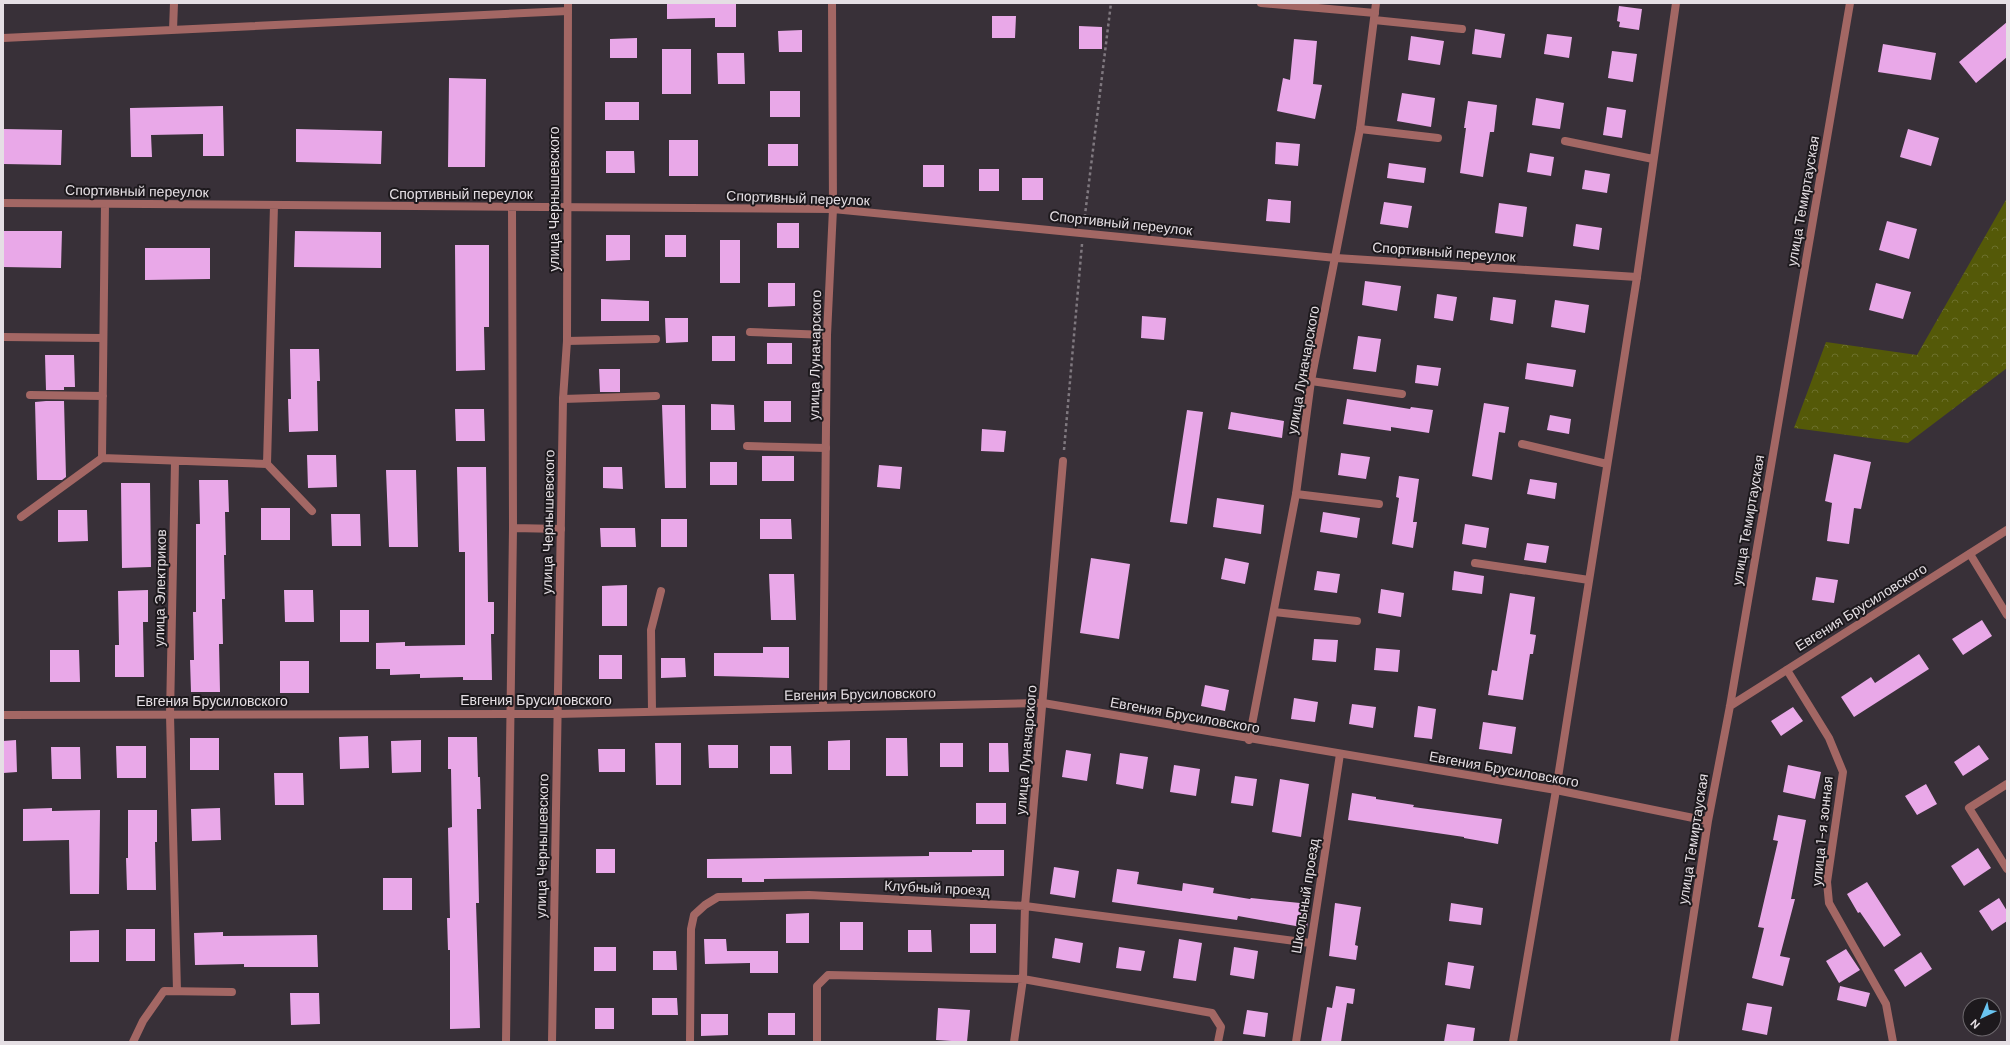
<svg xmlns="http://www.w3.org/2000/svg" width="2010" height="1045" font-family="'DM Sans',sans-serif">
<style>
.forest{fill:url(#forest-crowns)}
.building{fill:#e9a8e8}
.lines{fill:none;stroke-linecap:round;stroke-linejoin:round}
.path{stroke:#7f787f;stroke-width:2.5;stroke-dasharray:3 3;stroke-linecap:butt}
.service{stroke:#a36764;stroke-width:8}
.minor{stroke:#a36764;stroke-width:8}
.tertiary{stroke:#a36764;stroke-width:8}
.labels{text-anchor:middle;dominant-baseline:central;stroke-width:4;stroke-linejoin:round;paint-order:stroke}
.street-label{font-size:14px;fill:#e5dfe4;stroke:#1d191d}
</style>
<defs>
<pattern id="forest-crowns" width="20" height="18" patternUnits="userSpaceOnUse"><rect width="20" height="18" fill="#545908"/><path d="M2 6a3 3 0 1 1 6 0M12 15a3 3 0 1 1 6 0" fill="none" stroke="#6c702c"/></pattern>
</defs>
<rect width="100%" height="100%" fill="#383038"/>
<path class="forest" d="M2007,198V368L1908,443L1794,428L1826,342L1917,355Z"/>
<path class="building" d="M667,3H736V27H715V18L667,19Z
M1619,6L1642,9L1639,30L1619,27L1620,22L1617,21Z
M992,16H1016L1015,38H992Z
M2007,22V57L1976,83L1959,62Z
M1079,26L1102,27V49H1079Z
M1475,29L1505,34L1501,58L1472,54Z
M802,30V52H779L778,31Z
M1547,34L1572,37L1569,58L1544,54Z
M1411,36L1444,41L1440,65L1408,60Z
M637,38V58H610V39Z
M1294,39L1317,41L1313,84L1322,85L1315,119L1277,111L1283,78L1290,80Z
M1883,44L1936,53L1931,80L1878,72Z
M662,49H691V94H662Z
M1612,51L1637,54L1633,82L1608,78Z
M717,53H744L745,84H718Z
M449,78L486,79L485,167H448Z
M770,91H800V117H770Z
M1402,93L1435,98L1431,127L1397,121Z
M1536,98L1564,103L1560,129L1532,125Z
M1468,101L1497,105L1494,132H1490L1483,177L1460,173L1466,128H1464Z
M605,102H639V120H605Z
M223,106L224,156H203V134L151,135L152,157H131L130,108Z
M1607,107L1626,110L1622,138L1603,135Z
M3,129L62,130L61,165L3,164Z
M296,129L382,131L381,164L296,162Z
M1908,129L1939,138L1931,166L1900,157Z
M669,140H698V176H669Z
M1276,142L1300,144L1298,166L1275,164Z
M768,144H798V166H768Z
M606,151H634L635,173H606Z
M1530,153L1554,157L1551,176L1527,172Z
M1389,163L1426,168L1424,183L1387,178Z
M923,165H944V187H923Z
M979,169H999V191H979Z
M1585,170L1610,174L1607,193L1582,189Z
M1022,178H1043V200H1022Z
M1268,199L1291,201L1290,223L1266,221Z
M1384,202L1412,206L1408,228L1380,224Z
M1499,203L1527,207L1523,237L1495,233Z
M1887,221L1917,229L1909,259L1879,250Z
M777,223H799V248H777Z
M1576,224L1602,228L1599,250L1573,246Z
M3,231H62L61,268L3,267Z
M295,231L381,232V268L294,267Z
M606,235H630V260L606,261Z
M665,235H686V257H665Z
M720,240H740V283H720Z
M455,245H489V327H484L485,370L456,371Z
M145,248H210V279L145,280Z
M1365,281L1401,286L1397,311L1362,305Z
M768,283H795V306L768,307Z
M1876,283L1911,292L1903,319L1869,310Z
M1437,294L1457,297L1453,321L1434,318Z
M1493,297L1516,300L1513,324L1490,320Z
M601,299L649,301V321H601Z
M1555,300L1589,305L1585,333L1551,327Z
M1142,316L1166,318L1164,340L1141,338Z
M665,318H688V342L666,343Z
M712,336H735V361H712Z
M1358,336L1381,339L1376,372L1353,369Z
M767,343H792V364H767Z
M290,349H319L320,381H317L318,431L289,432L288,399H291Z
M45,355H74L75,387H64V390H46Z
M1527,363L1576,370L1573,387L1525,379Z
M1417,365L1441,368L1438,386L1415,383Z
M599,369H620V392H600Z
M1347,399L1410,409L1411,407L1433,410L1429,433L1391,427V431L1343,424Z
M46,401H64L66,477L62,480H37L35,402Z
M764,401H791V422H764Z
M1484,403L1509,407L1505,433L1499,432L1492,480L1472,476Z
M711,404L734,405L735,430H711Z
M662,405H685L686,488H665Z
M455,409H484L485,441H456Z
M1187,410L1203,412L1187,524L1170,522Z
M1231,412L1284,421L1282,438L1228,429Z
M1550,415L1571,419L1569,434L1547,430Z
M982,429L1006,431L1004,452L981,451Z
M1341,453L1370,457L1366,479L1338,475Z
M1834,454L1871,462L1861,509L1854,508L1849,544L1827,541L1832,503L1825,501Z
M307,455H336L337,487L308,488Z
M762,456H794V481H762Z
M710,462H737V485H710Z
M879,465L902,467L900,489L877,487Z
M457,467H486L488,602H494V634H491L492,680H463V677L420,678V674L390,675V669H376V643L405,642V646L465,645V552H459Z
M603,467H622L623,489L603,488Z
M386,470H416L418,547H389Z
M1399,476L1419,479L1413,522H1417L1413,548L1392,544L1399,498L1396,497Z
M1530,479L1557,483L1555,499L1527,494Z
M199,480H228L229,512H225L226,555H224L225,599H222L223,644H219L220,692H191L190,660H194L193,612H196V524H200Z
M121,483H150L151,567L122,568Z
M1217,498L1264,505L1261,534L1213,527Z
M261,508H290V540H261Z
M58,510H87L88,541L58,542Z
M1323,512L1360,518L1357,538L1320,532Z
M331,514H360L361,546H332Z
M661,519H687V547H661Z
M760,519H791L792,539H760Z
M1465,524L1489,528L1486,548L1462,544Z
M600,528H635L636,547H601Z
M1527,543L1549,546L1546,563L1524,560Z
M1091,558L1130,564L1119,639L1080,633Z
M1225,558L1249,563L1245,584L1221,579Z
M1317,571L1340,574L1337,593L1314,590Z
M1454,571L1484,576L1482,594L1452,590Z
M769,574H794L796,620H771Z
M1816,577L1838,580L1834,603L1812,600Z
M627,585V626H602V586Z
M1381,589L1404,593L1401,617L1378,613Z
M148,590V622H143L144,677H115V645H119L118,591Z
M284,590H313L314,622H285Z
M1510,593L1535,597L1530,634L1536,635L1533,654H1530L1523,700L1488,695L1492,670L1497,671Z
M340,610H369V642H340Z
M1982,620L1992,636L1963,655L1952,639Z
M1314,639L1338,640L1336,662L1312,660Z
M763,647H789V678L714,676V653H763Z
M1376,648L1400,650L1398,672L1374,670Z
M50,650H79L80,682H50Z
M1919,654L1929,669L1854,717L1841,697L1871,677L1875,683Z
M599,655H622V679H599Z
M661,658H685L686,677L661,678Z
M280,661H309V693H280Z
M1205,685L1229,690L1225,711L1201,706Z
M1294,698L1318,702L1315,722L1291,719Z
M1352,704L1376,707L1373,728L1349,724Z
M1418,706L1436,709L1432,739L1414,737Z
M1793,707L1803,721L1781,736L1771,721Z
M1483,722L1516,727L1512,754L1479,749Z
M368,736L369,768L340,769L339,737Z
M448,737H477L478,777H480L481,809H477L479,903H476L480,1028L450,1029V950H448L447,918H450L448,828L452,827L451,769H448Z
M190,738H219V770H190Z
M886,738H907L908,776H886Z
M16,740L17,772L3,773V741Z
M421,740V772L392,773L391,741Z
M850,740V770H828V741Z
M655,743H681V785H656Z
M940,743H963V767H940Z
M989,743H1008L1009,772H989Z
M708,745H738V768H709Z
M1979,745L1989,759L1963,776L1954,762Z
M116,746H146V778H117Z
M770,746H791L792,774H770Z
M51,747H80L81,779H52Z
M598,749H625V772H599Z
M1066,750L1091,754L1087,781L1062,777Z
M1120,753L1148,757L1143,789L1116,784Z
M1174,765L1200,769L1196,796L1170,792Z
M1788,765L1821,772L1815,799L1783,792Z
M274,773H303L304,805H275Z
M1235,776L1257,779L1253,806L1231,803Z
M1280,779L1309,784L1301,837L1272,832Z
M1926,784L1937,804L1917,815L1905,796Z
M1352,793L1376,797V799L1414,805L1413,807L1502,819L1498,844L1464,838V837L1348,820Z
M976,803H1006V824H976Z
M52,808V811L100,810L99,894H70L69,840L23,841V809Z
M220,808L221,840L192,841L191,809Z
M128,810H157V842H155L156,890H127L126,858H128Z
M1778,815L1806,820L1791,899H1795L1780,956L1790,958L1783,986L1752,978L1764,928L1758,927L1778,841L1773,840Z
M1978,848L1991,868L1964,886L1951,866Z
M596,849H615V873H596Z
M972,850H1004V876L764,879V882H742V878H707V859L929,856V852H972Z
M1054,867L1079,871L1075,898L1050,894Z
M1117,869L1139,872L1137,884L1182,891L1183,883L1214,888L1213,893L1250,899L1251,898L1310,904L1307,928L1238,916L1237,920L1112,902Z
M383,878H412V910H383Z
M1867,882L1901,935L1884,947L1860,912L1858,913L1847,894Z
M1999,898L2007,911V921L1992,931L1979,911Z
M1335,903L1361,907L1355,945L1358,946L1356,960L1329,956Z
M1451,903L1483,908L1481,925L1449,921Z
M809,913V943H786V914Z
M840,922H863V950H840Z
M970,924H996V953H970Z
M126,929H155V961H126Z
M99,930V962H70V931Z
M908,930H931L932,952H908Z
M223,932V936L317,935L318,967H244V964L195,965L194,933Z
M1055,938L1083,943L1080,963L1052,958Z
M704,939H726L727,951H778V973H750V963L705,964Z
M1179,939L1202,943L1196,981L1173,978Z
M594,947H616V971H594Z
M1119,947L1145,951L1141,971L1116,968Z
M1234,947L1258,951L1254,979L1230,975Z
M1846,949L1860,970L1839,983L1826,961Z
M653,951H676L677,970H653Z
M1921,952L1932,969L1905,987L1894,970Z
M1448,962L1474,966L1470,989L1445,985Z
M1336,986L1355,989L1353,1004L1347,1003L1341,1042H1321L1327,1007L1332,1008Z
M1840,986L1870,993L1866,1007L1837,1000Z
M290,993H319L320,1024L291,1025Z
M652,998H677L678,1015H652Z
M1747,1003L1772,1007L1767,1035L1742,1030Z
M595,1008H614V1029H595Z
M938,1008L970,1010L967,1042L936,1040Z
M1247,1010L1268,1013L1265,1037L1243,1034Z
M768,1013H795V1035H768Z
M701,1014H728V1035L701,1036Z
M1447,1024L1475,1028L1473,1042H1444Z"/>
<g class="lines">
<path class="path" d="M1084,223L1111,3
M1064,450L1082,244"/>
<path class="service" d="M1261,3L1375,13
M1374,20L1462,29
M173,30L174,3
M3,38L568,11
M1360,129L1438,138
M1565,141L1653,159
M750,332L827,335
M567,341L656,339
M1311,381L1402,394
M563,399L656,396
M1522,444L1607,464
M747,446L826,448
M1296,494L1379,504
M1970,554L2007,615
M1475,563L1589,580
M1274,612L1357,621
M652,711L651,630L661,591
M2007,784L1969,808L2007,869
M1513,1042L1556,790L1637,277L1676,3"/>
<path class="minor" d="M3,203L833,209L1336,258L1637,277
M3,337L103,338
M30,395L103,396
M102,458L105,204
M175,462L170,715L177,991
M267,464L274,205
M21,517L102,458L267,464L312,511
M513,528L561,529
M1787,670L1829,738L1843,772L1827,882L1829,903L1886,1004L1893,1042
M823,707L827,335L833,209L832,3
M1249,740L1296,494L1311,381L1360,129L1376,3
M133,1042L143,1021L164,991L232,992
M506,1042L513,528L512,207
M690,1042L691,929L694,915L705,905L718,897L809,895L1025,906L1310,943
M817,1042V986L828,975L1023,979L1212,1013L1221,1027L1218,1042
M1014,1042L1023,979L1025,906L1063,461
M1296,1042L1340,754"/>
<path class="tertiary" d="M1730,706L2007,530
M3,715L558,714L1043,703L1556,790L1708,821
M552,1042L563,399L567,341L568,3
M1674,1042L1708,821L1730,706L1850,3"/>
</g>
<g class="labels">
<g class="street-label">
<text transform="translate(137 191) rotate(1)">Спортивный переулок</text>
<text x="461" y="194">Спортивный переулок</text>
<text transform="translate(798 198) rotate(2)">Спортивный переулок</text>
<text transform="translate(554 199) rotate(-90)">улица Чернышевского</text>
<text transform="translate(1803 201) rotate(-80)">улица Темиртауская</text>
<text transform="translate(1121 223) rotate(6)">Спортивный переулок</text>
<text transform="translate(1444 252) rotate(4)">Спортивный переулок</text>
<text transform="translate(815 355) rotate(-89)">улица Луначарского</text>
<text transform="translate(1303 370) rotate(-80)">улица Луначарского</text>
<text transform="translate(1748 520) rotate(-80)">улица Темиртауская</text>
<text transform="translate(548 522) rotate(-89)">улица Чернышевского</text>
<text transform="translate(160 588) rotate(-89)">улица Электриков</text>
<text transform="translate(1861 607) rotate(-32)">Евгения Брусиловского</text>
<text transform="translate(860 694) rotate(-1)">Евгения Брусиловского</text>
<text x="536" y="700">Евгения Брусиловского</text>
<text x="212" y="701">Евгения Брусиловского</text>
<text transform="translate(1185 715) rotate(10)">Евгения Брусиловского</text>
<text transform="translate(1026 750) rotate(-85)">улица Луначарского</text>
<text transform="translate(1504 769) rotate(10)">Евгения Брусиловского</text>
<text transform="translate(1822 831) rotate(-84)">улица 1-я зонная</text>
<text transform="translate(1693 839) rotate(-81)">улица Темиртауская</text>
<text transform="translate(542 846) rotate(-89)">улица Чернышевского</text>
<text transform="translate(937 888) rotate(3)">Клубный проезд</text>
<text transform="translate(1305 896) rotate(-81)">Школьный проезд</text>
</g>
</g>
<rect width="2010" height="1045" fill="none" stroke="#e5dfe4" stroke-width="8"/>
<g transform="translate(1982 1017) rotate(224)"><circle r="19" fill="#1d191d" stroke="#6d686d"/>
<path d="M0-3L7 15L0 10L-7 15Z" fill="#69c4f1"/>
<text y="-6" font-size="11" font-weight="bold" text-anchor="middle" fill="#e5dfe4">N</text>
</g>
</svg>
